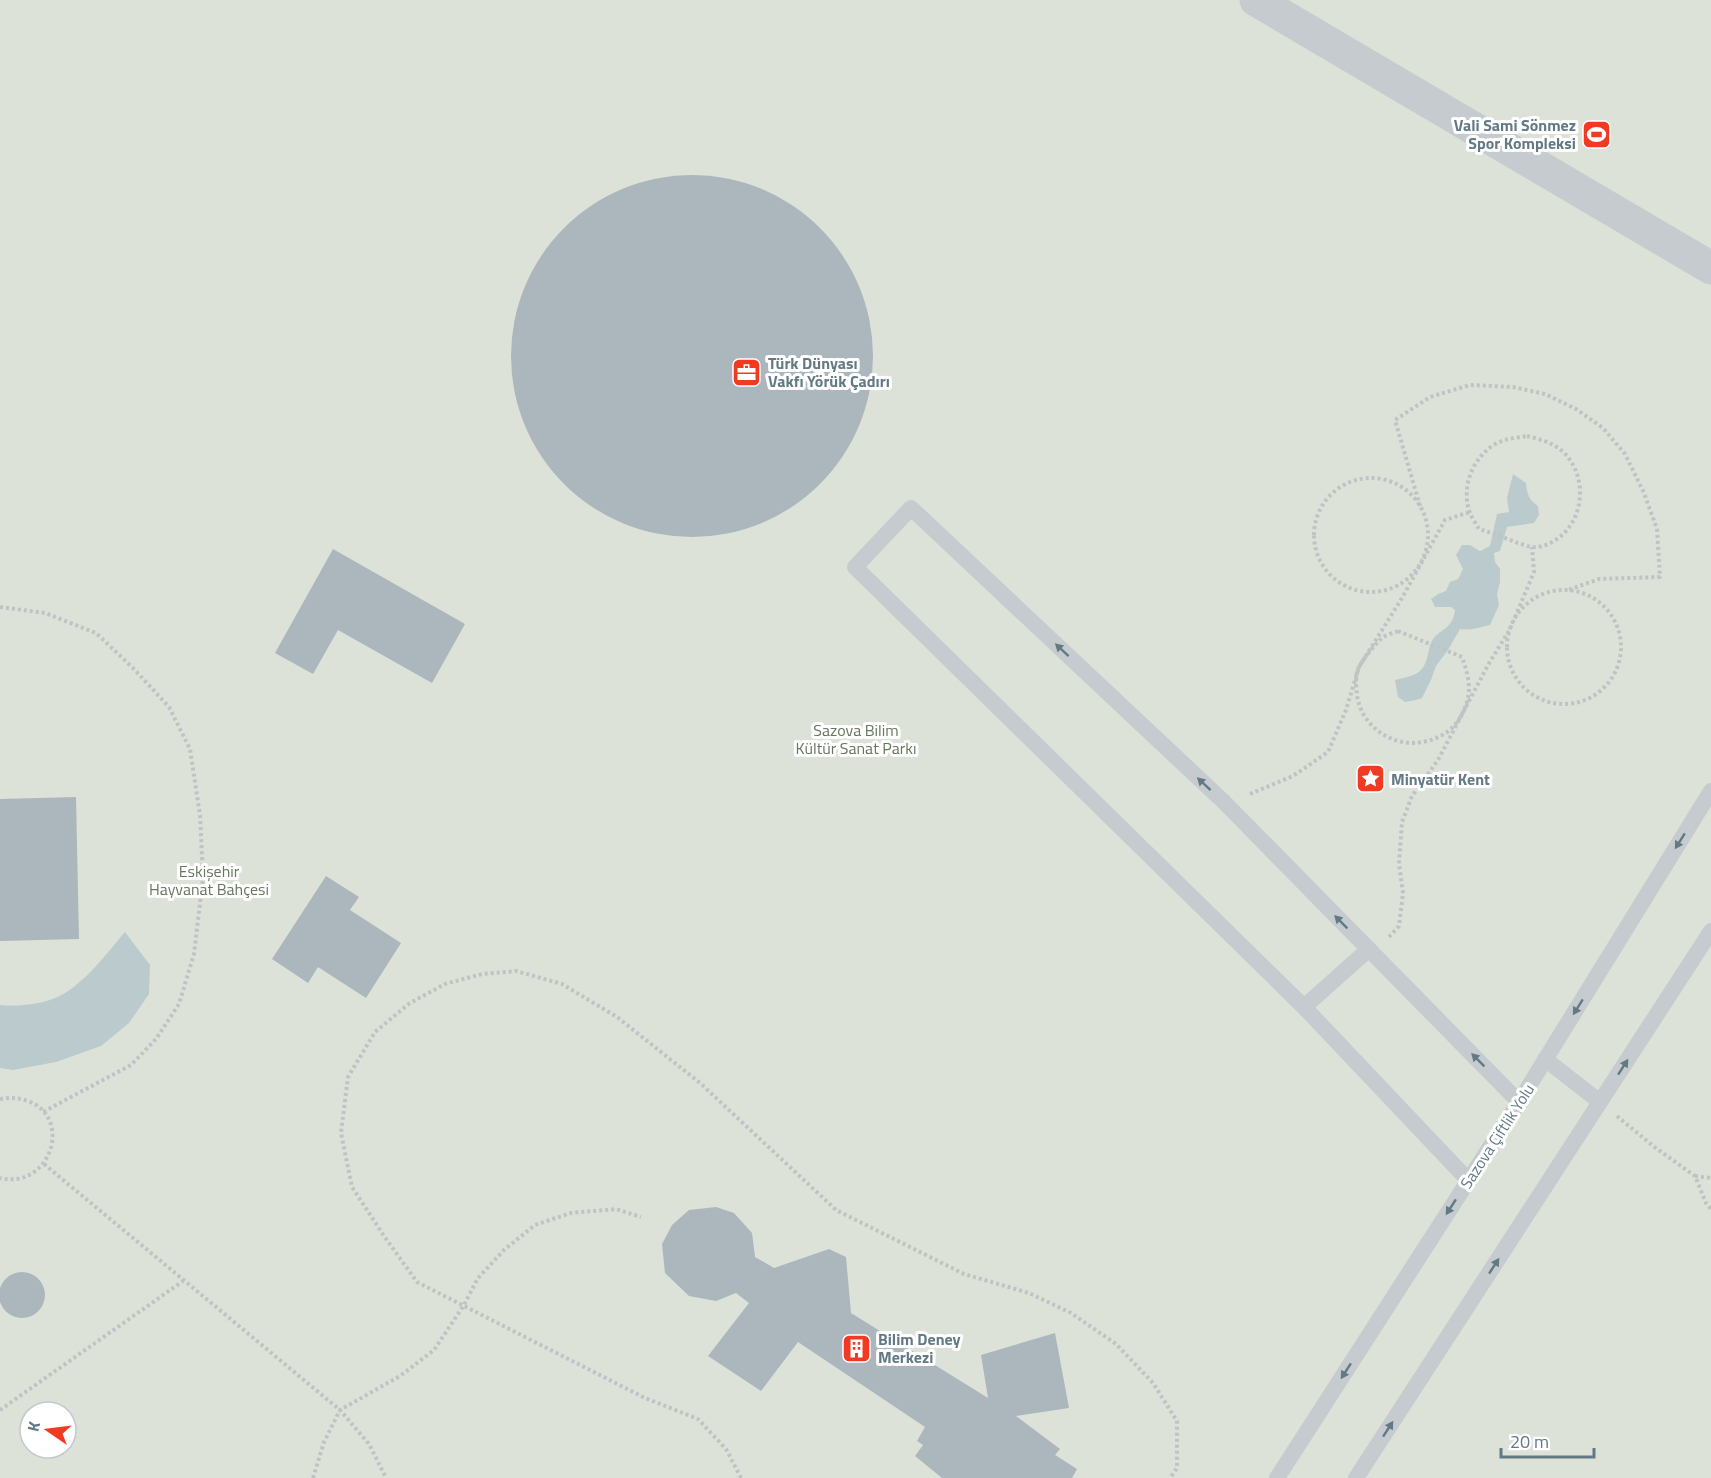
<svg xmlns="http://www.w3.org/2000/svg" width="1711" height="1478" font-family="'Titillium Web',sans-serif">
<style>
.green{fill:#dde2d8;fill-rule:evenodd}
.water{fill:#bbcbcd}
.building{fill:#abb7bc}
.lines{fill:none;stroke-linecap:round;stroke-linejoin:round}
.path{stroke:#bfc3c5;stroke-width:4;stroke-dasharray:3 3;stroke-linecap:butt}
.lane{stroke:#c5cbce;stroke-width:16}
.street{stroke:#c5cbce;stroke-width:33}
.oneway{fill:#637a85}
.labels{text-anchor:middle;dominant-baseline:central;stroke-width:6;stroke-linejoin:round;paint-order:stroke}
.poi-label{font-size:16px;font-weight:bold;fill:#637a85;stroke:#fff;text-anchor:start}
.park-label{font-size:16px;fill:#66775e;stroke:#fff}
.street-label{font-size:16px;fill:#637a85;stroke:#fff}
</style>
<rect width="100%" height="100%" fill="#fafaf8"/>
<path class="green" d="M0,0H1711V1478H0ZM30,1412H66V1448H30Z"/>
<path class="water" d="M1513,474L1526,483C1527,494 1529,500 1538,506L1539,515L1534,523L1507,527L1500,551L1494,553L1495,562L1500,569V582L1497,594L1499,605L1490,625C1478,627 1473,631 1460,629L1448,650L1436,666L1431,680L1422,698L1416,700L1405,702L1398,697L1395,680C1403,678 1416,676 1421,670C1429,662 1427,648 1433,639C1442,628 1453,628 1455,610L1451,607H1435L1431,599L1438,594L1446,591L1450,582L1458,579L1463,569L1456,555L1462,545H1470L1480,551L1490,546L1497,514L1509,512L1507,498Z
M125,932L150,965L149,994L129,1023L101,1046L56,1062L13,1070L0,1068V1005C19,1007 48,1004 65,993C89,978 107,953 125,932Z"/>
<path class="building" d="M511 356a181 181 0 1 1 362 0a181 181 0 1 1-362 0Z
M333,549L465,624L432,683L338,630L313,674L275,653Z
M76,797L79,939L0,941V799Z
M326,876L359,897L350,910L401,943L366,998L318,967L308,983L272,959Z
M716,1207L734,1213L752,1233L755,1257L774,1268L829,1249L846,1257L851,1313L988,1398L981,1355L1055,1333L1069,1408L1016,1416L1060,1449L1055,1455L1077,1469L1072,1478H942L915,1456L923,1445L917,1441L925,1427L798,1342L761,1391L708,1356L749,1303L736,1293L716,1301L689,1296L665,1273L662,1244L672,1225L689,1210Z
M-1 1295a23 23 0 1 1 46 0a23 23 0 1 1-46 0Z"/>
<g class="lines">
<path class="path" d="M1527,436C1539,439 1551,442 1561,450C1588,473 1586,519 1557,539C1550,544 1541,548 1531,547C1527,546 1522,544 1518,543C1505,538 1492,533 1479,529C1476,524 1472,518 1470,513C1461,489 1471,461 1492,446C1502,439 1515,438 1527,436Z
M1314 535a57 57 0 1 1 114 0a57 57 0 1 1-114 0Z
M1420,506L1395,420L1430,397L1470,385L1513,387L1545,394L1576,409L1603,428L1625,454L1644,493L1657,529L1660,577L1599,579L1568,590
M1507 647a57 57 0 1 1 114 0a57 57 0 1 1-114 0Z
M0,607L45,613L96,633L133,668L169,707L190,749L200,815L203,878L194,954L179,1004L156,1039L131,1065L43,1112
M1398,631L1462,657C1471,682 1473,699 1457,722C1450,732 1439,738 1427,741C1395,750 1361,727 1357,695C1356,686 1355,675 1359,667C1361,662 1376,643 1381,639C1385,635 1393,633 1398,631Z
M1250,794L1293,776L1328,752L1346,710L1359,667L1402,598L1445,520L1470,512
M1389,937L1399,926L1403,893L1399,864L1402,822L1412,796L1438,760L1488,665L1510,629L1534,572L1532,547
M0,1099C10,1097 18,1098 28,1101C74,1118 50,1190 0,1178
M1617,1116L1653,1146L1695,1176L1706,1203L1711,1209
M44,1164L340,1410L369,1444L386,1478
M1695,1176L1711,1178
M0,1410L183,1281
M313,1478L324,1442L340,1410L400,1376L434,1350L464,1305L478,1278L504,1250L535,1225L571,1213L616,1209L641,1217
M741,1478L726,1449L698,1419L645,1398L417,1282L384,1236L352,1187L341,1133L348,1077L375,1032L410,1003L445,984L482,974L516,971L562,984L617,1017L700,1083L836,1210L964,1274L1029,1293L1071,1313L1116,1344L1153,1383L1177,1421V1468L1170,1478"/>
<path class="lane" d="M1304,1007L1369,949
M1545,1059L1600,1102
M1468,1180L1304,1007L855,567L911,508L1224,802L1519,1102
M1277,1478L1519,1102L1711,791
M1356,1478L1711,931"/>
<path class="street" d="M1256,0L1711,268"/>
</g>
<defs><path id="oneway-solid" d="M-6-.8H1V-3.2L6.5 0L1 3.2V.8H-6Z" transform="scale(1.5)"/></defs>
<g class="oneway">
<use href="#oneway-solid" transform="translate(1062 650) rotate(-137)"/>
<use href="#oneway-solid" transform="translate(1204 784) rotate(-137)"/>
<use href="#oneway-solid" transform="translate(1680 841) rotate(122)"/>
<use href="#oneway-solid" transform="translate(1341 922) rotate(-135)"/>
<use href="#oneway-solid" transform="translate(1578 1007) rotate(122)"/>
<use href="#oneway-solid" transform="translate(1478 1060) rotate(-135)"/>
<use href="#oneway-solid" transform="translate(1623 1067) rotate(-57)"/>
<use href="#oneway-solid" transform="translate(1451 1207) rotate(123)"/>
<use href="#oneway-solid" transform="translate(1494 1266) rotate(-57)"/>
<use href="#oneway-solid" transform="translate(1346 1371) rotate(123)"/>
<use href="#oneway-solid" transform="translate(1388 1429) rotate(-57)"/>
</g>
<defs>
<symbol id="stadium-square" viewBox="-11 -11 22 22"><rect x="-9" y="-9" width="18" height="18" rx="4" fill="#f13a21" stroke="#fff"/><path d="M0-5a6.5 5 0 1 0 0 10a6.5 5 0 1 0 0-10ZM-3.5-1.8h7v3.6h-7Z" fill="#fff"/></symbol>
<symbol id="office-square" viewBox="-11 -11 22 22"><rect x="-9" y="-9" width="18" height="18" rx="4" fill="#f13a21" stroke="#fff"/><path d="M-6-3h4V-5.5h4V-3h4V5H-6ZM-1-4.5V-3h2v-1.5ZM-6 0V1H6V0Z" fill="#fff"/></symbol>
<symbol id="sight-square" viewBox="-11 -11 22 22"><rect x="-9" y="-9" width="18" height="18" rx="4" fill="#f13a21" stroke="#fff"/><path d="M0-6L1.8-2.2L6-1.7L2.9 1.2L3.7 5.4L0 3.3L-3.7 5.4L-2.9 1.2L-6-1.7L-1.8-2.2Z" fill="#fff"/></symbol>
<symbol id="building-square" viewBox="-11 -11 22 22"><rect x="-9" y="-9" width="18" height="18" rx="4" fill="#f13a21" stroke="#fff"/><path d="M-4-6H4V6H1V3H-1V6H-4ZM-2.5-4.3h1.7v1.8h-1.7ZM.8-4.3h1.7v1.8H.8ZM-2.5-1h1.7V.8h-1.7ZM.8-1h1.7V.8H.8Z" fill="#fff"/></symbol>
</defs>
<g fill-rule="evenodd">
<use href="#stadium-square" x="1580" y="118" width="33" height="33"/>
<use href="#office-square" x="730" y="356" width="33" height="33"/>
<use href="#sight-square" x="1354" y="762" width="33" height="33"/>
<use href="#building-square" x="840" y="1332" width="33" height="33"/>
</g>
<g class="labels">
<g class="poi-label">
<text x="1576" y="125" text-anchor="end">Vali Sami Sönmez<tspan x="1576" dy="18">Spor Kompleksi</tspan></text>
<text x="768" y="363">Türk Dünyası<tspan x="768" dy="18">Vakfı Yörük Çadırı</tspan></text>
<text x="1391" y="779">Minyatür Kent</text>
<text x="878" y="1339">Bilim Deney<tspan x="878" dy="18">Merkezi</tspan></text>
</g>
<g class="park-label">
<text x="856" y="730">Sazova Bilim<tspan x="856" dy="18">Kültür Sanat Parkı</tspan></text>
<text x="209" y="871">Eskişehir<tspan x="209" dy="18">Hayvanat Bahçesi</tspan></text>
</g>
<g class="street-label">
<text transform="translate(1497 1136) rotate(-57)">Sazova Çiftlik Yolu</text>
</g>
</g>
<g transform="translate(48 1430) rotate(284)"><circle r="28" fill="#ffffff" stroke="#c1cace" stroke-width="1.5"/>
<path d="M0-4.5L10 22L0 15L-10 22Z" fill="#f13a21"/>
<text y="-9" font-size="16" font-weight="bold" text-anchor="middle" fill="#637a85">K</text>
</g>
<path d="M1501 1448v9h93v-9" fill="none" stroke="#637a85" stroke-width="3"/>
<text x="1510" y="1448" font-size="18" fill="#637a85" stroke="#ffffff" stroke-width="4.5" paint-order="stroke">20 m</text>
</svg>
